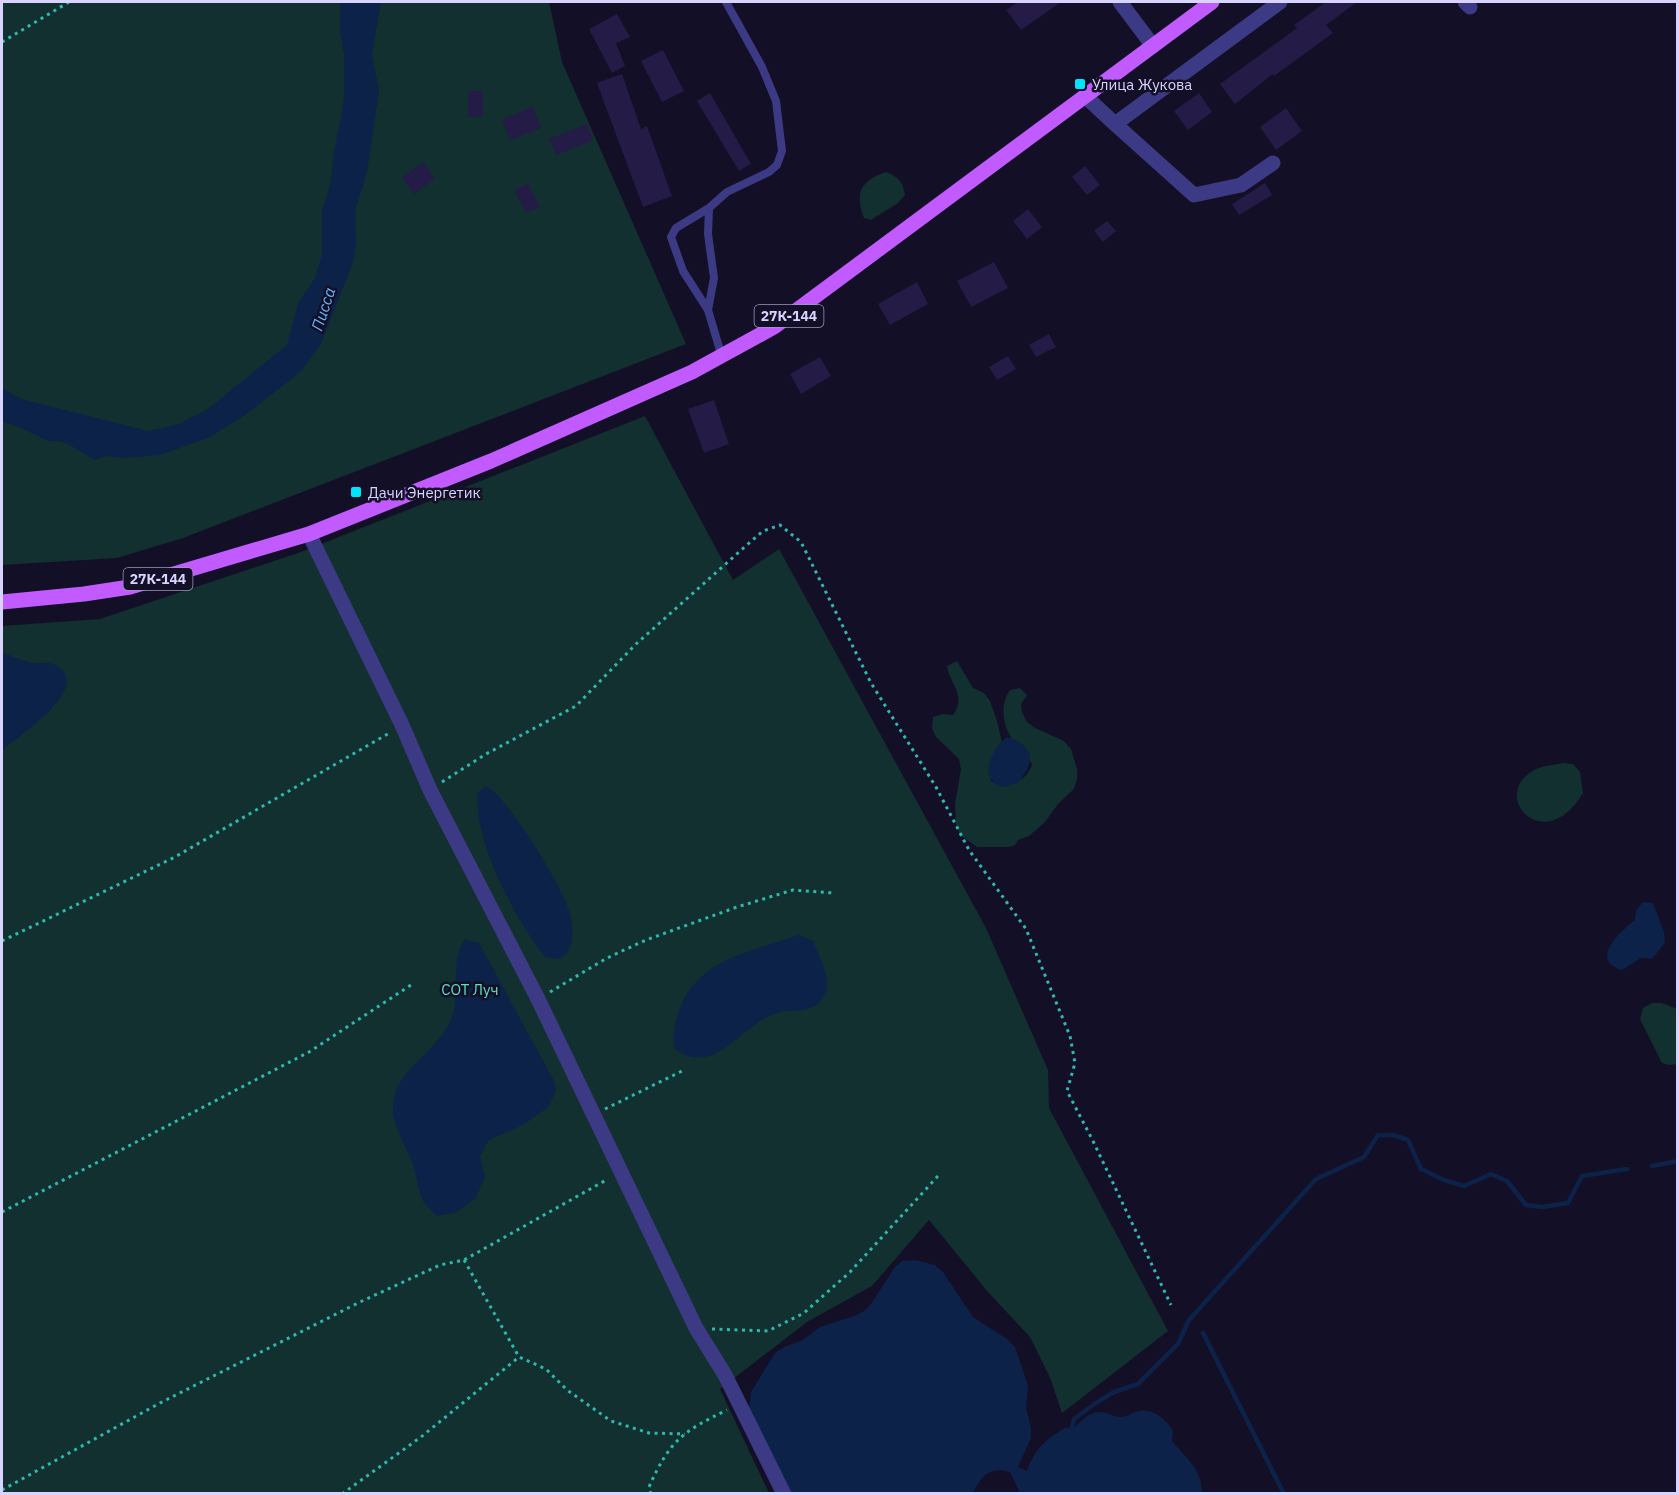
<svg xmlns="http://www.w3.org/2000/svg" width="1679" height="1495" font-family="'IBM Plex Sans',sans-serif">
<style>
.green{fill:#12302f}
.water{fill:#0c2248}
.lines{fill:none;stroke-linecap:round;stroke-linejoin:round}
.stream{stroke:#0c2248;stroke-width:4.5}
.building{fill:#241b47}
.path{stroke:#2fb8b0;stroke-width:3;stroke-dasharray:3 4.5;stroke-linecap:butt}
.lane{stroke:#3d3a85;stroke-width:8}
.street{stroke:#3d3a85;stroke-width:15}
.primary{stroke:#c25bff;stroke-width:15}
.poi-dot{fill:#00e5ff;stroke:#130f26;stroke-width:2}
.labels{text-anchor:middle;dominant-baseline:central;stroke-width:5;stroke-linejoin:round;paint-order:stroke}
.shield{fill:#130f26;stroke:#9e99be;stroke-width:1.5}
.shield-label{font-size:14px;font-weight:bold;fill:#d9d4ff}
.poi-label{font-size:15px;fill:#d9d4ff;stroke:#130f26;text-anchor:start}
.park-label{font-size:15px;fill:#5fe0c0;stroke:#130f26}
.water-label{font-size:16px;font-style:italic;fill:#62b6ff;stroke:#130f26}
</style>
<rect width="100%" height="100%" fill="#130f26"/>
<path class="green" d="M2,2H549L562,62L686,344L183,538L117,558L2,565Z
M886,172C899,177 903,182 905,195L898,203L871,220L864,218C854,193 861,180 886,172Z
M645,416L733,580L779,549L986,928L1048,1070L1049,1108L1168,1331L1062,1413L1051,1380L1030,1337L988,1292L929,1220L872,1286L807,1322L720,1389L769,1493L2,1494V626L100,619L301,552Z
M957,661L973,688L984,693L990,701L997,721L1002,742L989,770L991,781L1000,786C1016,782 1025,782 1032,765C1028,753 1019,749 1012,739C1002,724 1000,704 1010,690L1020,688L1027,695L1021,704L1022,712L1027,722L1035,728L1064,741L1071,749L1077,769V779L1074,789L1058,804L1045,822L1029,836L1018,840L1015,845L1009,847H977L960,835L956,825L955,804L961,769L959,759L936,737L932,728L933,717L943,714L953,715C967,695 950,685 947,666Z
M1563,763L1573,764L1580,772L1583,793C1545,857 1491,798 1531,772C1539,766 1553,765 1563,763Z
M1652,1003H1662L1677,1009V1064L1669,1065L1662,1063L1640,1019L1643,1008Z"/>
<path class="water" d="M340,2H381L372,55L379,90L367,172L355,211L356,243L353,262L321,344L302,370L285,384L245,415L210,437L160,455L126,458L105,456L95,460L68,444L58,441H48L19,427L2,422V388L21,399L148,431L179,424L208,409L287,345L298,303L315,278L322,255V211L331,181L334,150L341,119L344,97V55L340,33Z
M2,653C11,655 19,660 28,662C39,665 50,660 60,668C88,691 18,737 2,750Z
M1007,737C1020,740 1034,750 1029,765C1027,771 1022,777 1018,783L1003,787C999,786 996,785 993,782C981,768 996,745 1007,737Z
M486,786C508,797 560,884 568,908C571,916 573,928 572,936C572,947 568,953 560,959L545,957C517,922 472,839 478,793Z
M1643,902L1653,903L1664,932L1665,943L1652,959L1641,958L1622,970C1588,959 1621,931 1635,920L1636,910Z
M799,935L813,941C820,958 833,981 823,998C814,1014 791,1009 777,1013C752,1020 729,1053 705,1057C693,1059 685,1056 675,1049C672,1037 674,1029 677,1017C693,959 750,952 799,935Z
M465,939L479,943L554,1081L556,1091L547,1108L523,1125L489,1140L480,1156L485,1178L475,1199L455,1213L437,1216C432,1211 425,1205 422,1199C417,1186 416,1172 411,1159C406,1147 393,1124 393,1112C390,1069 441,1053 453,1014C460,990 450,959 465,939Z
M915,1260L935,1265L943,1272L973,1317L1007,1339L1015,1347L1028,1386L1026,1407L1031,1428V1438L1018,1467L1027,1471C1034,1449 1048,1437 1067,1427L1071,1431C1081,1421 1091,1408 1106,1413C1111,1414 1115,1417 1120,1417C1127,1417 1131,1413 1138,1411C1153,1408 1165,1419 1173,1430L1172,1441C1186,1458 1202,1469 1202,1493H1020L1010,1472C989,1466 982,1476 973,1493H789L749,1411L751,1392L775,1353L784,1347L803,1340L820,1327L854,1316L864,1311L871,1304L894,1268L902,1261Z"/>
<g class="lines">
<path class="stream" d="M1652,1166L1678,1161
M1203,1333L1284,1494
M1071,1431L1074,1419L1096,1403L1114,1392L1138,1384L1178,1344L1189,1320L1316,1179L1364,1157L1378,1135H1393L1408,1140L1421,1169L1444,1180L1464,1186L1491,1174L1507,1181L1526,1205L1542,1207L1568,1203L1582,1176L1627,1169"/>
</g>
<path class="building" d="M1018,2H1061L1021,30L1006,10Z
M1326,2H1357L1326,25L1333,33L1274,76L1273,74L1235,104L1220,84L1297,28L1294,25Z
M617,14L630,37L616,43L625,66L612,73L589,29Z
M663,50L684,91L662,102L641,61Z
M622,74L641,129L647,126L672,196L643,207L597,83Z
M468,91H483V116L468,117Z
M710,93L751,164L739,171L697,101Z
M1199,93L1212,112L1188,130L1174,111Z
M533,107L541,128L510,140L502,119Z
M1286,108L1302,131L1276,150L1260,127Z
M587,124L593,140L556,155L549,139Z
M423,162L435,178L414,194L402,178Z
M1085,166L1100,185L1087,195L1072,177Z
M528,183L540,207L526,213L514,190Z
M1265,183L1272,195L1239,215L1232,204Z
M1028,209L1042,227L1027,239L1013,221Z
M1107,221L1116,231L1103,242L1094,231Z
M994,262L1008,288L971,307L957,281Z
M917,282L928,304L890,325L878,304Z
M1049,334L1056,347L1036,357L1029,345Z
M1008,356L1016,369L997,380L989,367Z
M820,357L831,376L801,394L790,374Z
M714,400L729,444L704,453L688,409Z"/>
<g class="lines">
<path class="path" d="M2,42L69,2
M442,782L486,754L576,706L636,644L748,544L763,531L780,525L801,542L871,683L936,787L969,850L1026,929L1070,1036L1075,1063L1067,1091L1093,1141L1171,1305
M2,941L175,857L391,732
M550,992L607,958L646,940L737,907L793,890L833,893
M605,1109L684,1070
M2,1212L309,1052L411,985
M464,1260L519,1357L546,1369L567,1390L611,1421L649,1433L685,1434
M712,1329L768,1331L804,1313L850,1272L938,1176
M2,1490L160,1403L360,1302L440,1265L464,1260L608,1179
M342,1494L421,1437L519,1357
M651,1494L649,1487C670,1440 682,1432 727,1410"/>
<path class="lane" d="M709,208L676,228L671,237L683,271L708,310L722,357
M708,310L714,278L708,234L709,208L727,192L769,172L777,165L782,151L776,101L762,67L726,2"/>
<path class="street" d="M1120,2L1153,46
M1465,2L1470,7
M1085,96L1115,124L1280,2
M1115,124L1194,195L1241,185L1273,163
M309,534L402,725L430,790L538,999L696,1328L725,1375L784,1494"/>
<path class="primary" d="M2,602L84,594L130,587L309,534L491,461L692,372L774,327L1212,2"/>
</g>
<g class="poi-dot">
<rect x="1074" y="78" width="12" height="12" rx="3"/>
<rect x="350" y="486" width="12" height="12" rx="3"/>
</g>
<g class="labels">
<g class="shield">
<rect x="754.5" y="305" width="69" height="22" rx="4.5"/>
<rect x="123.5" y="568" width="69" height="22" rx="4.5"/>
</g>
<g class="shield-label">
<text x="789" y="316">27К-144</text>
<text x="158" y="579">27К-144</text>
</g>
<g class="poi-label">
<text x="1092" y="84">Улица Жукова</text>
<text x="368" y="492">Дачи Энергетик</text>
</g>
<g class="park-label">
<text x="470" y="989">СОТ Луч</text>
</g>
<g class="water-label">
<text transform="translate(323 309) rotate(-72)">Писса</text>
</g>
</g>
<rect width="1679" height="1495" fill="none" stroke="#d9d4ff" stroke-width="6"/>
</svg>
